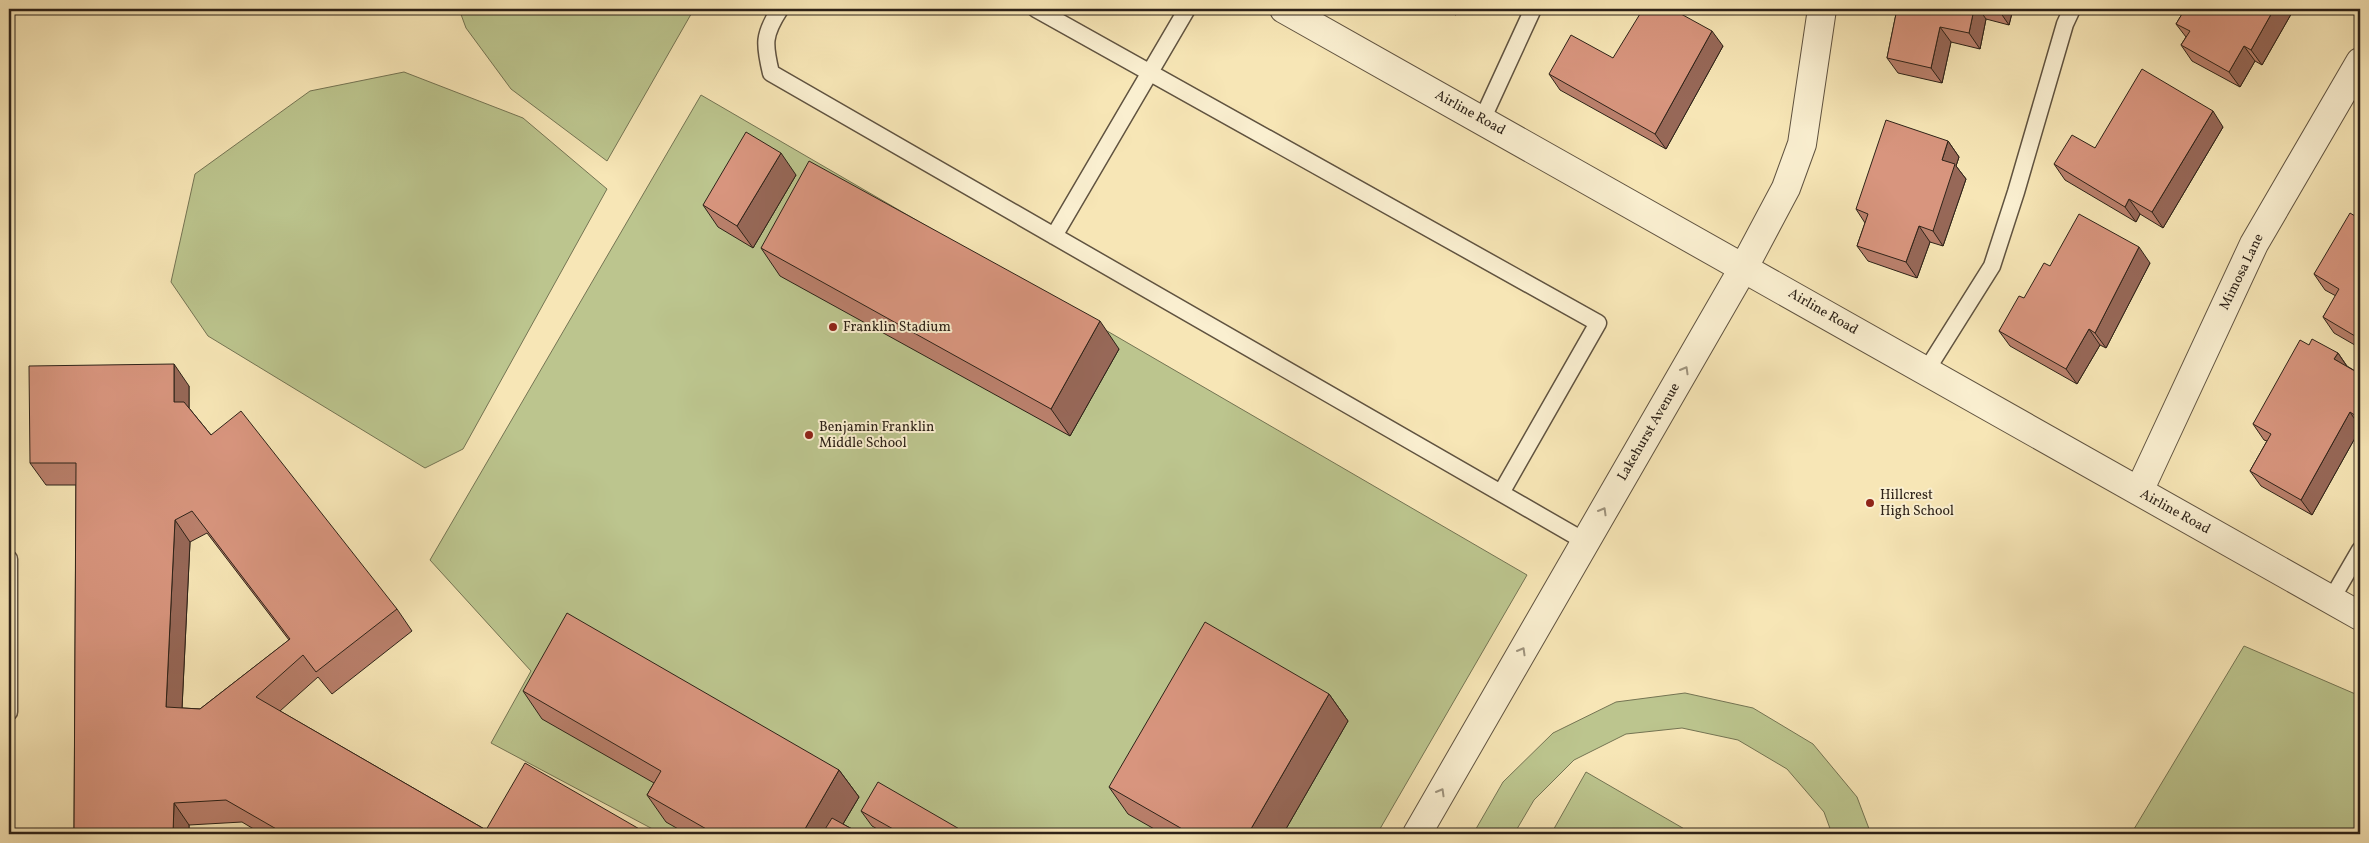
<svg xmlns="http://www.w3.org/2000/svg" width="2369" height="843" font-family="Vollkorn,serif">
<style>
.grass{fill:#bcc58e;stroke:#747453}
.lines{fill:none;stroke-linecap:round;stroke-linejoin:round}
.service-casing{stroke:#605340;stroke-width:19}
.minor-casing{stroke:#605340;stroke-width:30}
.service{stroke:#faefd0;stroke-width:16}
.minor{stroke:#faefd0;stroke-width:28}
.wall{fill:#ba806c;stroke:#2d2218;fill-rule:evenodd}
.shaded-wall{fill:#976858;stroke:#2d2218}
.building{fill:#d8957e;stroke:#2d2218;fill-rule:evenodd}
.oneway{stroke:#9e937d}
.poi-dot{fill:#8f2418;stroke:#faefd0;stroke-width:2}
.labels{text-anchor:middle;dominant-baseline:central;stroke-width:4;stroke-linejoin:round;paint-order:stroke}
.street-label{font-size:14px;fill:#2d2218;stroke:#faefd0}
.poi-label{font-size:14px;fill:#2d2218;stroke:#faefd0;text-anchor:start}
</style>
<rect width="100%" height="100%" fill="#f7e6b6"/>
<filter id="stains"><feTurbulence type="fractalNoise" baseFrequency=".004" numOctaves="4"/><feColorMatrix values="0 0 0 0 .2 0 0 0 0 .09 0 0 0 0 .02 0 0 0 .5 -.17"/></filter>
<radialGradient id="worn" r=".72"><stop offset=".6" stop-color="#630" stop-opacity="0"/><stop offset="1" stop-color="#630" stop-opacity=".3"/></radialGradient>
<path class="grass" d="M459,9H694L607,161L511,89L466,28Z
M404,72L523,118L607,189L463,449L425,468L208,336L171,282L195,174L310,91Z
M701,95L1527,575L1377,834H662L491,743L531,671L430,560Z
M2244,646L2360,696V834H2131Z
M1685,693L1753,708L1813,744L1857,797L1871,834H1832L1824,812L1787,769L1738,740L1682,728L1626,734L1574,760L1534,800L1514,834H1473L1503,782L1553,733L1616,702Z
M1586,772L1693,834H1551Z"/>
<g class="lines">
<defs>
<path id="service" d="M780,9C763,35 764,44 771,73L1586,542
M1036,9L1598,323L1501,493
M1482,120L1533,9
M1054,236L1187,9
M1926,371L1992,266L2016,192L2065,24L2072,9
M9,559V712
M2331,600L2360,550"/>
<path id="minor" d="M1284,9L2360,616
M2139,491L2254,244L2360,62
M1417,834L1744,267L1786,188L1802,144L1822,9"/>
</defs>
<use href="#service" class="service-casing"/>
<use href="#minor" class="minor-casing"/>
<use href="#service" class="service"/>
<use href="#minor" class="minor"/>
</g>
<path class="wall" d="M1441,9H1459L1456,15Z
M1897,9H2013L2009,25L1986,19L1980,49L1951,42L1942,83L1898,73L1887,58Z
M2185,9H2294L2262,65L2255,61L2240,87L2192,61L2181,45L2186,37L2176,24Z
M1723,46L1666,149L1560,90L1549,74Z
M2223,127L2163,228L2140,214L2136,222L2065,180L2054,164L2095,148Z
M1948,141L1959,157L1956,166L1966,179L1943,246L1930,242L1917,278L1868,261L1857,246L1865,223L1856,209Z
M796,175L753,248L718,227L703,205Z
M2360,219V348L2334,333L2323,317L2336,296L2325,290L2314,274Z
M761,248L1119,349L1070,436L780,276Z
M2150,263L2106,348L2100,345L2077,384L2010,346L1999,331L2050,266Z
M2309,345L2338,353L2347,366L2360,374V429L2312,515L2261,486L2250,471L2267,441L2264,440L2253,424Z
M189,386V408L211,435L397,609L412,631L332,694L318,677L280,711L486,830L648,834H262L242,822L189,825V834H74L76,485H46L30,463ZM207,533L289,640L200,709L182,708L190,542Z
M523,691L839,770L859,797L843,824L861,834H687L666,822L647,795L654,783L542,719Z
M1329,694L1348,721L1283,834H1163L1128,814L1109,787Z
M861,811L968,834H886L872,826Z"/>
<path class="shaded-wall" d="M1452,9H1459L1456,15Z
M1974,9H1979L1986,19L1980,49L1969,33Z
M1998,9H2013L2009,25Z
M2274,9H2294L2262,65L2251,50Z
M1940,27L1951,42L1942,83L1931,68Z
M1712,31L1723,46L1666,149L1655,134Z
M2244,46L2255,61L2240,87L2229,72Z
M2213,111L2223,127L2163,228L2152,212Z
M1948,141L1959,157L1956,166L1966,179L1943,246L1933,231L1942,160Z
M781,153L796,175L753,248L737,226Z
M2129,199L2140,214L2136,222L2125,207Z
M1919,226L1930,242L1917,278L1906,262Z
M2139,247L2150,263L2106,348L2095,333Z
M1100,321L1119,349L1070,436L1051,409Z
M2089,329L2100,345L2077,384L2066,369Z
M2338,353L2348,368L2334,359Z
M174,364L189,386V424L174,402Z
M2360,409V421L2356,416Z
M2350,412L2360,427V429L2312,515L2301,500Z
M175,520L190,542L181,729L166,707Z
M1329,694L1348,721L1283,834H1248Z
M839,770L859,797L837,834H802Z
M174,803L189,825V834H173Z"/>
<path class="building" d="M1643,9H1672L1712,31L1655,134L1549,74L1571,35L1613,58Z
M1897,9H1974L1969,33L1940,27L1931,68L1887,58Z
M2185,9H2274L2251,50L2244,46L2229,72L2181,45L2190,31L2176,24Z
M2142,69L2213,111L2152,212L2129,199L2125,207L2054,164L2072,135L2095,148Z
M1886,120L1948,141L1942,160L1955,164L1933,231L1919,226L1906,262L1857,246L1868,214L1856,209Z
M746,132L781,153L737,226L703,205Z
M809,161L1100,321L1051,409L761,248Z
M2350,213L2360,219V339L2323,317L2339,289L2314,274Z
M2079,214L2139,247L2095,333L2089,329L2066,369L1999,331L2019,296L2024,298L2044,263L2050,266Z
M2312,339L2338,353L2334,359L2360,374V409L2356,416L2350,412L2301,500L2250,471L2271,434L2253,424L2300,340L2309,345Z
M174,364V402H184L211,435L241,411L397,609L316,672L303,655L256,697L486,830L525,763L648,834H285L226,800L174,803L173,834H74L76,463H30L29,366ZM192,511L290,639L200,709L166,707L175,520Z
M567,613L839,770L802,834H715L647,795L661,771L523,691Z
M1205,622L1329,694L1248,834H1191L1109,787Z
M878,782L968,834H902L861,811Z
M832,818L861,834H822Z"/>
<defs><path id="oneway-chevron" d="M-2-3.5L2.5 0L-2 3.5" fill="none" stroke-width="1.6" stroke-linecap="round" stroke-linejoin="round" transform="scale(1.25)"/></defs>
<g class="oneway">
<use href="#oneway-chevron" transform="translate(1685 370) rotate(-60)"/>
<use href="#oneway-chevron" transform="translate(1603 511) rotate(-60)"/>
<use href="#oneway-chevron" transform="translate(1522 651) rotate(-60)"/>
<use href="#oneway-chevron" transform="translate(1441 792) rotate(-60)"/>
</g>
<g class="poi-dot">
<circle cx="833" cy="327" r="5"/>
<circle cx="809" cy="435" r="5"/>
<circle cx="1870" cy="503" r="5"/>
</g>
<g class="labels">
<g class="street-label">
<text transform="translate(1470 113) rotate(29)">Airline Road</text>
<text transform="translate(2242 272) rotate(-64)">Mimosa Lane</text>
<text transform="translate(1823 312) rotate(30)">Airline Road</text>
<text transform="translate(1649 432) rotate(-60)">Lakehurst Avenue</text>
<text transform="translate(2175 512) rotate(29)">Airline Road</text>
</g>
<g class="poi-label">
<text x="843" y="327">Franklin Stadium</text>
<text x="819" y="427">Benjamin Franklin<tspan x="819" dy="16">Middle School</tspan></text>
<text x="1880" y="495">Hillcrest<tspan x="1880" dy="16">High School</tspan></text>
</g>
</g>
<rect width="2369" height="843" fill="none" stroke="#f7e6b6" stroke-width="30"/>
<rect x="10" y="10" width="2349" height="823" fill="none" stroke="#2d2218" stroke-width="2.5"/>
<rect x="15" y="15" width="2339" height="813" fill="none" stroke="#2d2218"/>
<rect width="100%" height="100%" filter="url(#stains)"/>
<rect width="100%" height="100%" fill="url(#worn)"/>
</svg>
